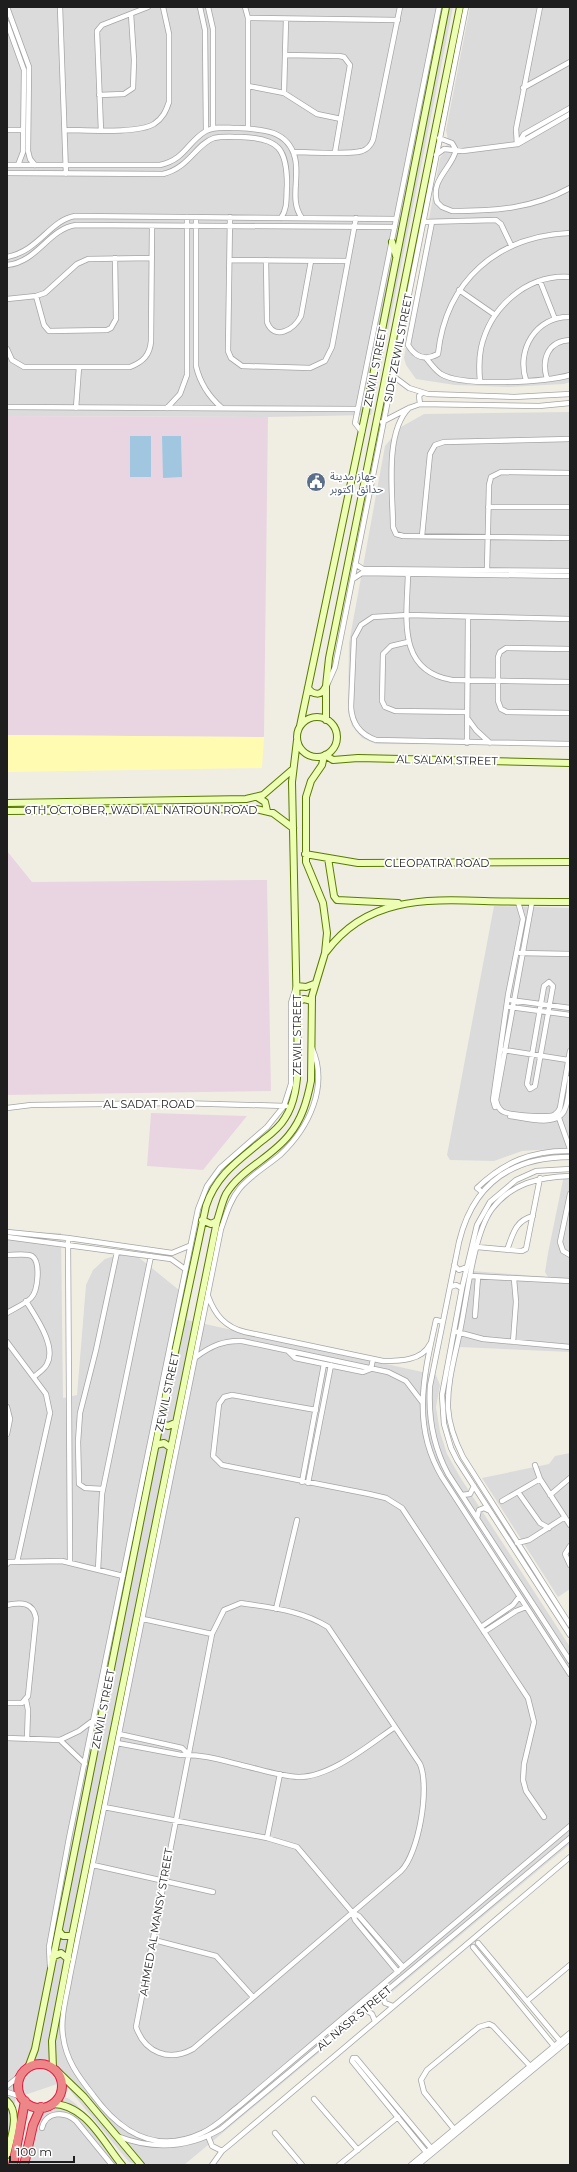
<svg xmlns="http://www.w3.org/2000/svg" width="577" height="2172" font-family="Montserrat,'Noto Sans Arabic',sans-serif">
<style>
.residential{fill:#dcdbdb}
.industrial{fill:#e9d5e2}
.sand{fill:#fffcb2}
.water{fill:#a1c7e0}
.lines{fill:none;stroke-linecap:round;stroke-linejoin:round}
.street-casing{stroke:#a5a5a5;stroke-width:6}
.secondary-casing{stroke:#587a00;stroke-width:8}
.highway-casing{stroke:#e5193d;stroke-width:10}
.street{stroke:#fff;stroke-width:4.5}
.secondary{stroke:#edfdb4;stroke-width:6}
.highway{stroke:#ec8688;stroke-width:8}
.labels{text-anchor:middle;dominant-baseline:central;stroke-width:3.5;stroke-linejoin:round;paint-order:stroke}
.street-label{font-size:11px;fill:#1e1e1e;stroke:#fff}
.service-label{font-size:11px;fill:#4e5e75;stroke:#fff;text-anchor:start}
</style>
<rect width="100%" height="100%" fill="#f0eee3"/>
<path class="residential" d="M7,7H453L371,415L268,417L7,416Z
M470,7H570V382L564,384L508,387L455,385L416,379L406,365L404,358L440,158L445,151L448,140L446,130Z
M570,412V745L376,744L362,738L352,726L348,712L349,643L385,446L401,427L424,414Z
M494,906L570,908V1148L522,1151L494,1161L450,1160L447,1155Z
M570,1177V1352L459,1347L473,1271L548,1277L545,1272L548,1253L563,1180V1178Z
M7,1232L61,1233L63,1398L77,1395L86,1285L93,1270L105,1259L121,1254L137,1256L190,1299L187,1320L436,1375L440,1385L436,1407L440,1432L447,1454L460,1477L570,1647V1844L184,2165H138L129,2162L63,2082L16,2098L7,2138Z
M570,1453V1589L558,1597L482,1478L549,1464L555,1456Z
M62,2098H68L76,2104L127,2165H24L41,2105L51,2099Z"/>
<path class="industrial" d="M7,416L268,417L264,737L7,735Z
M7,851L32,882L267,880L271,1091L7,1095Z
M151,1113L247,1116L203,1170L147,1166Z"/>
<path class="sand" d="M7,735L264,737L262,768L7,772Z"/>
<path class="water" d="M130,436H151V477H130Z
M162,436H181L182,477L163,478Z"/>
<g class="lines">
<defs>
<path id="street" d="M7,7L29,67L28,151L30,159L35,165
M60,7L66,174
M200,7L205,30L206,131
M208,7L213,29V128
M245,7L248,18V128
M248,18L398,20
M7,23L24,70L23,152L18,165
M285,55L339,56L344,57L350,65L335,152
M248,86L284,93L317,114L341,119
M523,88L570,62
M284,93L286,19
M99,95L124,94L133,88L134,60L131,14
M7,130H23
M65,130C85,130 137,134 154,124C163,118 166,111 169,102V34L163,7
M101,131L97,31L102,25L148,7
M439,138L452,143L456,150C452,168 430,180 437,202L442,207L452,211C495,211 532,209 570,188
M517,144L516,129L540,7
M518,144L524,134L570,108
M293,152C310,152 348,155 362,151C368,149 371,145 373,140L400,7
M436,155L444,149L463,151L518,144L570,114
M7,165H160C186,159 187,142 206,131C215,126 226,128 236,128C260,129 288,129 295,158C300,178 289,201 302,218
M7,173L163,174C189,168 196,144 214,138C223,136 233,137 241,137C279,138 287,149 287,185C286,197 288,208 281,218
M196,217V366C200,383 208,396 222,408
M230,217L228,351L231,358L242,366L310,368L325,361L332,347L356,218
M423,222L496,220L501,224L511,245
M432,222L408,345C415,357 425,361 438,354C446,280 498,236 570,233
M7,257C39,251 50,220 75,216L396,219
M230,260L348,261
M266,260L267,322C274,341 294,330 301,316L311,261
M7,265C38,262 48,229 76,225L395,227
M540,281L555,319
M459,290L495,315
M36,296L44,325L49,331L107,330L111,328L116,319L115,258
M7,299L36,296L45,293L77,264L88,259L152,258
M7,349L12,360L24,367H130C143,362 150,355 151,341L152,226
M426,358C431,364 435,370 441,374C462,387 546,382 570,375
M393,376L409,388L428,394L514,397L570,394
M547,379C541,359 548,341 570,340
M526,380C516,350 536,316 570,317
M480,381C479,370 479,358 481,348C490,307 527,274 570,277
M420,404L419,396L422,393
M7,407L358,409
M76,408L79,367
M167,408L180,394L187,375V217
M409,408C384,433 393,494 393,527L396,534L403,536L570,538
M382,422L409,408L420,404L539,406L570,403
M362,432L355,423L439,7
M488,507H570
M422,536L430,454L435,445L444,442L570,439
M355,564L363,569L570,571
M487,570L489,485L491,477L501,472L570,473
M408,574C407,617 396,671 452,680L570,682
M353,579L362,573L570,576
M570,619L408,615L373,617L361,625L354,638L351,707C352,724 361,735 376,740L570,744
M408,642L391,646L383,654L382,701L385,707L395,711L467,712
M570,649L506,648L500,652L498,657V701L501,709L507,712L570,713
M327,685L335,667L466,7
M468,719L476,730L490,743
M467,743L468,617
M532,902L496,1100C497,1105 498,1108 502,1111C507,1115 548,1118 554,1115C557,1113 559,1111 560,1108L570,1051
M520,953L570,954
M549,982L553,986L535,1086L530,1089L527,1084L544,986Z
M510,1000L570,1008
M510,1007L570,1015
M312,1048C329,1086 309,1128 280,1155C267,1166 251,1175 240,1188C230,1200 226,1215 221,1229L70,1976C67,1995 60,2017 63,2036C66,2060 78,2076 93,2095C120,2132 155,2155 202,2133C216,2127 227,2115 239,2106L570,1826
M504,1050L568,1060
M495,1107L493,1100L508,995L523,919L518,902
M7,1108L31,1105L178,1103L286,1106
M510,1116C526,1118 558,1128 565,1109C569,1099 569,1088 570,1078
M559,1118L570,1149
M570,1157C511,1157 473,1184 459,1242L430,1386C428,1418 433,1446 448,1474L570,1661
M570,1169L536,1171L516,1180L490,1202L477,1225L462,1288L442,1395L444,1424L451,1448L457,1460L570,1635
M570,1176C539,1177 512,1183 492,1209C474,1233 467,1296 461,1326C456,1353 447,1381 448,1408C449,1425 455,1441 463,1457L570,1625
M482,1192L477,1188C504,1162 533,1150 570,1151
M570,1194L560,1242L563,1251L570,1255
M7,1232L68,1238L172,1253L189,1246
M7,1237L171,1259L185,1269
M68,1238L70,1562
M477,1247L522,1251L526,1249L540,1178
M507,1250C513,1234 515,1221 533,1216
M7,1255C14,1255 26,1253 32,1256C41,1262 38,1291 31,1298C25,1304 15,1308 7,1313
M454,1265L459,1270L467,1267
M471,1276L570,1281
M450,1287L456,1285L462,1288
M208,1296C215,1315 225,1327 245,1332L383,1361C399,1361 422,1361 430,1344
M26,1301C35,1316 57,1346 47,1364C45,1369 38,1373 34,1377
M475,1316L478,1277
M443,1322L436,1320C424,1375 411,1425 442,1477L570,1674
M457,1332L483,1339L570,1347
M7,1342L46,1394L50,1413L17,1562
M513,1342L516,1302L514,1279
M288,1351L295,1358L363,1372L371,1369L373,1359
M196,1357C211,1346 224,1340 242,1341L388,1372L406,1381L422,1402
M7,1407L10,1419L7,1434
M316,1410L232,1395L224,1397L219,1404L213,1456L222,1465L369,1494L386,1498L402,1508L528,1698L534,1722L524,1764L523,1780L526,1791L544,1817
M535,1465L540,1479L570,1525
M302,1482L324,1364
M308,1483L331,1365
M103,1489L85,1488L79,1484L78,1442L80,1413L96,1350L117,1252
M518,1492L540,1523L549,1528
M462,1495L470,1494L474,1486
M550,1495L570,1478
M502,1501L540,1479
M477,1518L479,1510L484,1508L488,1510
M517,1543L529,1540L565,1517
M570,1546L565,1554L570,1565
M7,1564L9,1562L62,1561L123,1576
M98,1570L102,1494L151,1256
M241,1603C272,1608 301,1610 328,1627L420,1764C430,1787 419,1853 401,1871L193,2049C169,2062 145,2053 136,2027L212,1634L224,1610Z
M7,1605C21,1602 33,1602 36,1618L28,1696L22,1703H7
M276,1609L297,1520
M143,1619L212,1634
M481,1627L513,1605L519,1597
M484,1632L516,1611L526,1607
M26,1700L28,1710L27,1739
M119,1734L182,1748L188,1754
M7,1738L60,1740L79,1731L95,1719
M60,1740L85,1764
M117,1743L181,1755C201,1754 221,1760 241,1765C259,1769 279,1776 298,1777C330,1778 370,1744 395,1727
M104,1807L267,1838L297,1847L352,1912L355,1920L398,1972
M267,1838L280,1774
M93,1865L213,1892
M352,1912L359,1916L403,1967
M154,1940L216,1956L253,1997
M478,1943L560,2041
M473,1947L554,2046
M50,1967L49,1947L69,1838L198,1209L207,1186L220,1168L267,1127L284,1106L291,1084V1003L296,987
M382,1994L385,2003L393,2006
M527,2001L570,1965
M365,2009L372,2014L375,2021
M7,2086L22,2074
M7,2092L22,2097
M314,2099L358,2150
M42,2128C46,2111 65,2111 76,2121L112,2165
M454,2129L424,2092L421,2080L427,2070L479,2027L489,2024L493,2026L530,2066
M275,2133L302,2165
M117,2136C153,2150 187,2149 221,2129L570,1838
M208,2136L212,2146L222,2151
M426,2152L352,2061L353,2058H356L431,2148
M212,2165L222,2151L233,2142L570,1857
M339,2165L398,2117
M411,2165L570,2033
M418,2165L570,2039"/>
<path id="secondary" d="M392,242L396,256
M363,490L371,491
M308,688C313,695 321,696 325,688
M297 737a20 20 0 1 1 40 0a20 20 0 1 1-40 0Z
M326,720V686L329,658L460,7
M300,726L367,406L446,7
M325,755L333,760L358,758L570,763
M257,797L265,802L267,811
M7,803L246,799L263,795L292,770
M7,811L256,809L273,813L293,828
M305,854L358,863L570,862
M328,858L334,896L337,900L398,903
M326,952C366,898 423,899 484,901C513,902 541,902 570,902
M297,986L306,987L314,984
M297,1002L304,999L312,1001
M202,1220L211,1224L217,1221
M160,1423L168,1426L175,1423
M156,1445L164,1443L171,1448
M59,1931L63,1936H72
M52,1957L61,1953L68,1959
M28,2068L35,2049L160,1423L206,1206C216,1175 239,1160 263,1140C271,1134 280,1127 285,1118C295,1103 297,1083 298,1065L292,782L297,740
M53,2068L52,2041L72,1936L217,1221C220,1212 222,1202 226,1194C241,1169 271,1158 289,1135C302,1119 307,1101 311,1081L312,996L325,953L327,933L323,903L306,862V797L311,781L322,765L324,756
M56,2070L84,2097L141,2165
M7,2101C21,2114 10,2139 7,2155
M52,2104C86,2104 103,2142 122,2165"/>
<path id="highway" d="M18 2086a22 22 0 1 1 44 0a22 22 0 1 1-44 0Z
M13,2165L25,2101
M24,2165L33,2125L41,2107"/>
</defs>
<use href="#street" class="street-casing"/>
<use href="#secondary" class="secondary-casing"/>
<use href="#highway" class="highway-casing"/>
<use href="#street" class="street"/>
<use href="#secondary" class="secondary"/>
<use href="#highway" class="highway"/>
</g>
<defs>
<symbol id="civic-disc" viewBox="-11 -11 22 22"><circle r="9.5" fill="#5c6f8a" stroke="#fff"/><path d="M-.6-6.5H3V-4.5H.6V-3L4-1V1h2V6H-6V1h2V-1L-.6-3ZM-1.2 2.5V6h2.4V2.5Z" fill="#fff"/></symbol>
</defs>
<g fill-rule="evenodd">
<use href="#civic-disc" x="305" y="471" width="22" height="22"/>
</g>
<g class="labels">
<g class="street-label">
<text transform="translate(398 348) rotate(-79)">SIDE ZEWIL STREET</text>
<text transform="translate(375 367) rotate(-79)">ZEWIL STREET</text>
<text transform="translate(447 760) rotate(1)">AL SALAM STREET</text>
<text x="141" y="810">6TH OCTOBER, WADI AL NATROUN ROAD</text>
<text x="437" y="863">CLEOPATRA ROAD</text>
<text transform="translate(297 1035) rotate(-90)">ZEWIL STREET</text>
<text x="149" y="1104">AL SADAT ROAD</text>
<text transform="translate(167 1392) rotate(-78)">ZEWIL STREET</text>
<text transform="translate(103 1709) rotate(-79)">ZEWIL STREET</text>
<text transform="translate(156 1922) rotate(-80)">AHMED AL MANSY STREET</text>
<text transform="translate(354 2018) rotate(-40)">AL NASR STREET</text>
</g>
<g class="service-label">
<text x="330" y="476">جهاز مدينة<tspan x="330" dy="13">حدائق اكتوبر</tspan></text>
</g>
</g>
<rect width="577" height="2172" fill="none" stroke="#1e1e1e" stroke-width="16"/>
<path d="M10 2156v6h64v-6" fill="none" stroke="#1e1e1e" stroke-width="2"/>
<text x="16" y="2156" font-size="12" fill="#1e1e1e" stroke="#ffffff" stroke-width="3" paint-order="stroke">100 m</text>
</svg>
